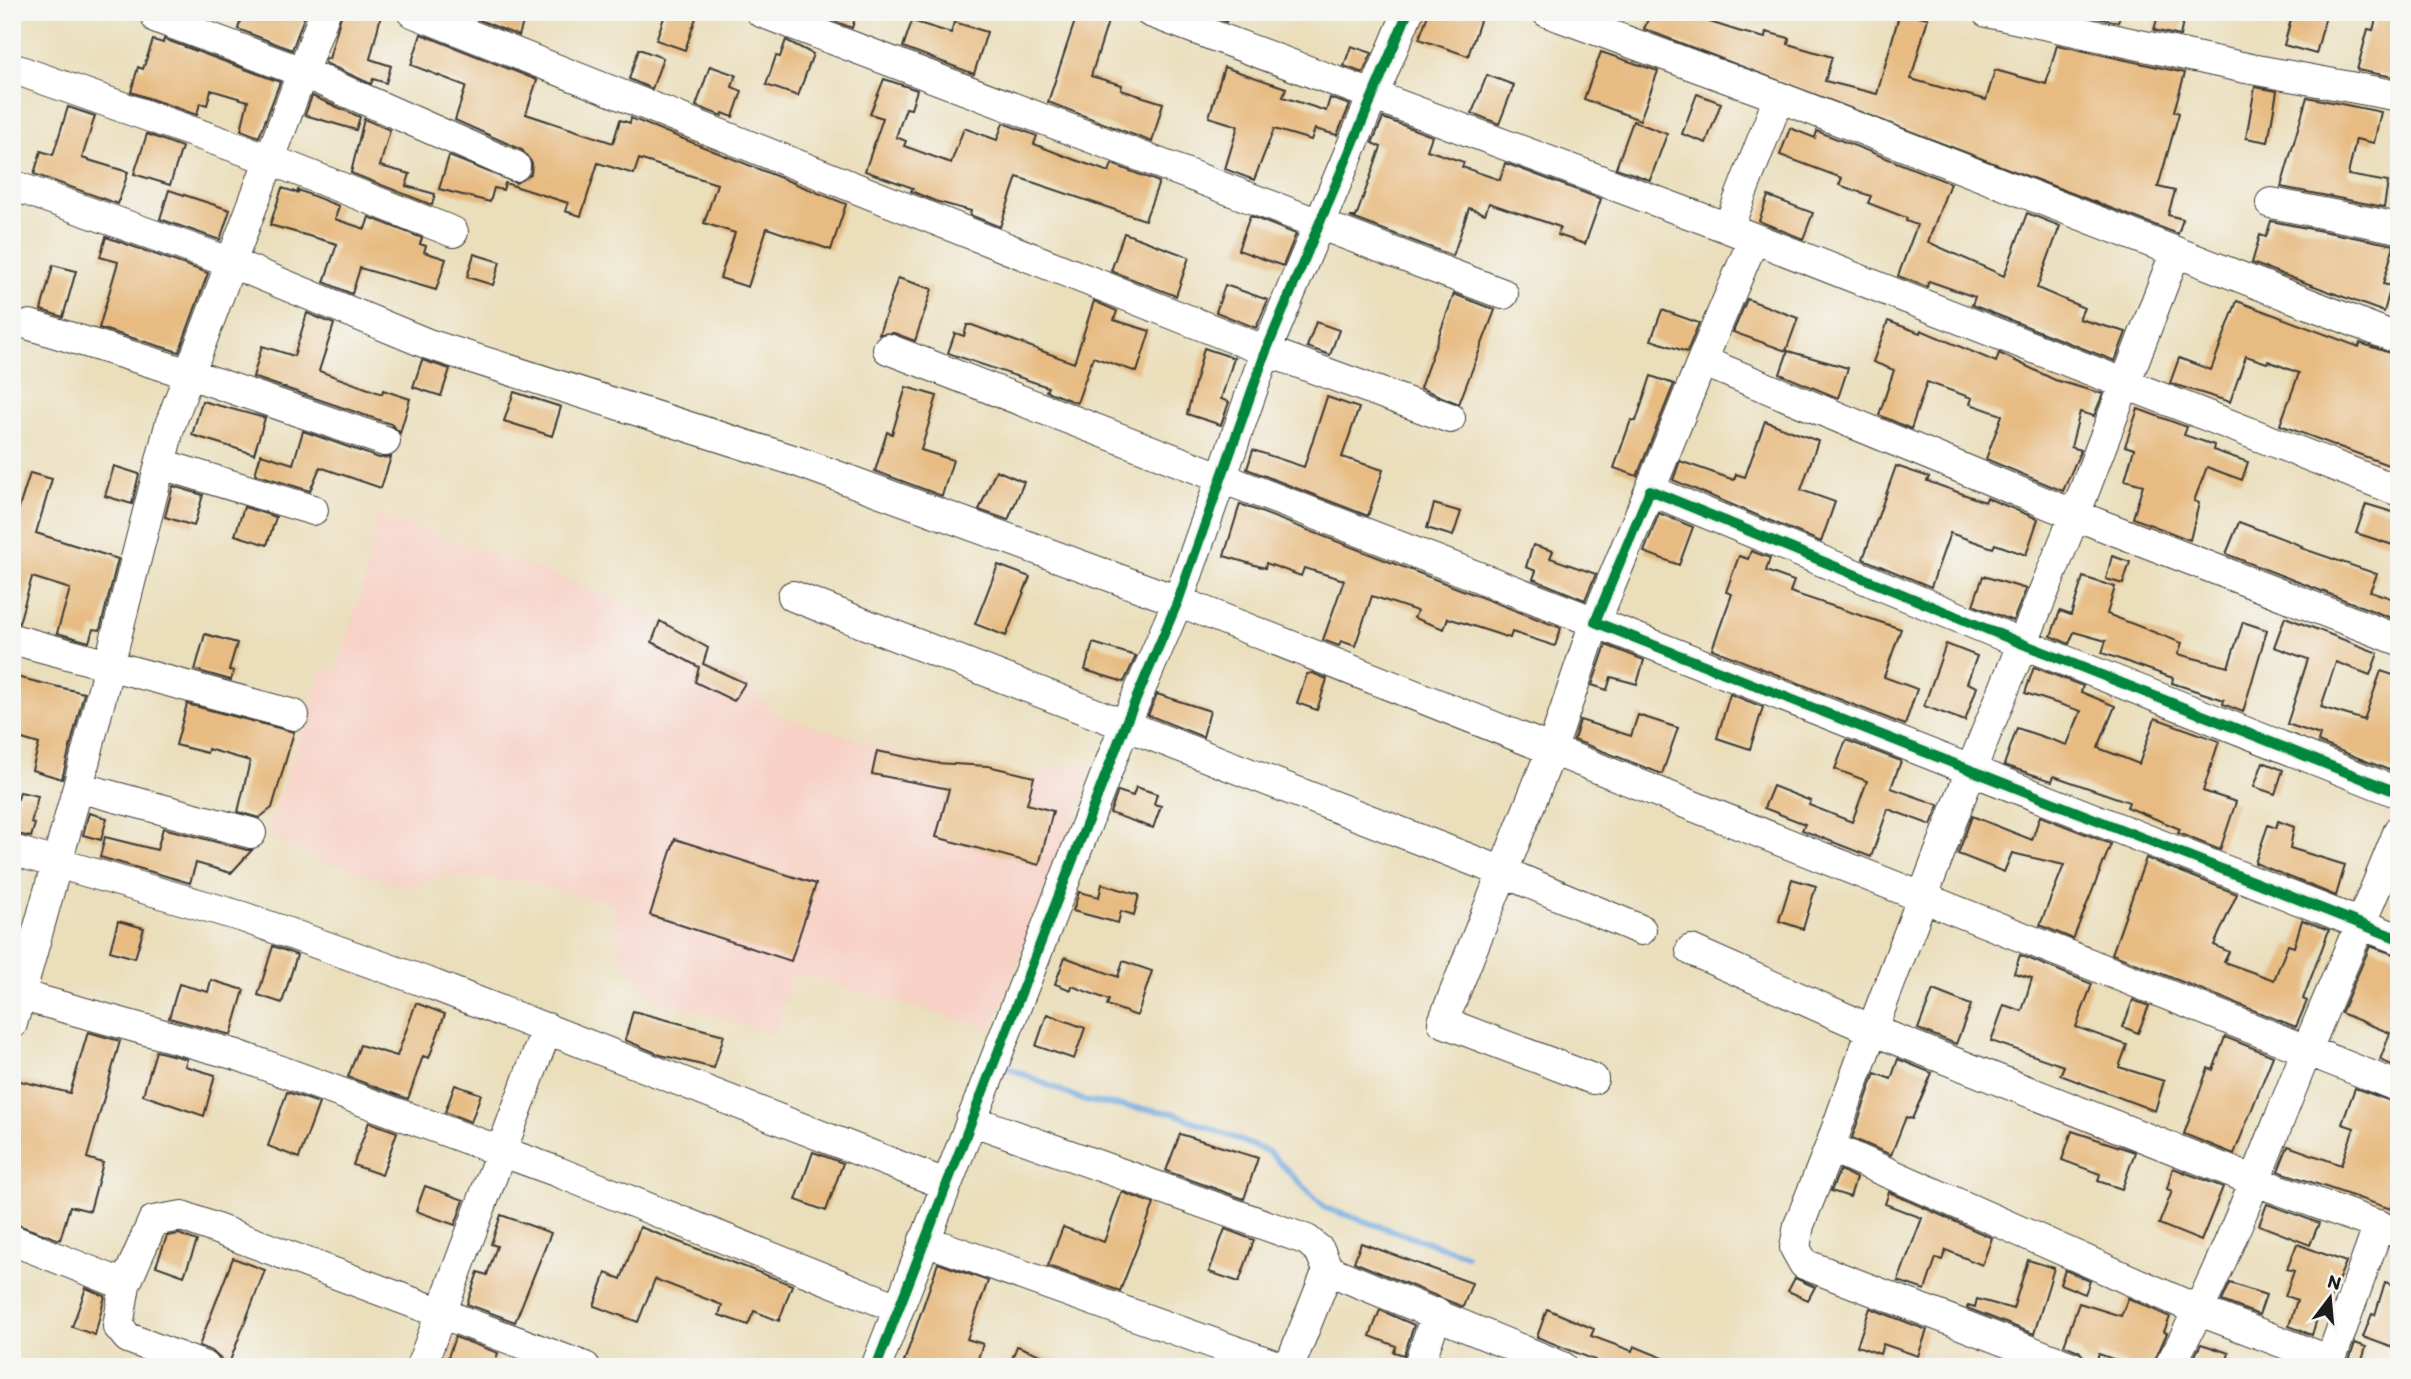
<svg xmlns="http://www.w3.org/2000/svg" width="2411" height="1379" font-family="Itim,sans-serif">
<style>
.built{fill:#f7d1c6}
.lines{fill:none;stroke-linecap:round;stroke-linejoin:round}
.stream{stroke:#6fa7de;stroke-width:6}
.building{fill:#e7bb82}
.minor-casing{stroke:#3b3934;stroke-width:32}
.minor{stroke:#fff;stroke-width:30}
.cycleway-casing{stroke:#f6f6f2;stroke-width:15}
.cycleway{stroke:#00873e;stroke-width:10}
</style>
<rect width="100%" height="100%" fill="#f6f6f2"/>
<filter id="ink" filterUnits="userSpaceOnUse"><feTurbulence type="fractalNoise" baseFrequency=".0143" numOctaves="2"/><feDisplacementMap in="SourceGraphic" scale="14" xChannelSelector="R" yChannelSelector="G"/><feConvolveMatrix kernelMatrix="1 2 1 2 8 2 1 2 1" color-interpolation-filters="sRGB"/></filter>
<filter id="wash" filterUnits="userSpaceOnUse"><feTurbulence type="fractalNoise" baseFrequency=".00686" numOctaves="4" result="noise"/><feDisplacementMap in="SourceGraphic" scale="28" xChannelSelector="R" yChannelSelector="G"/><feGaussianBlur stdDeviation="1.57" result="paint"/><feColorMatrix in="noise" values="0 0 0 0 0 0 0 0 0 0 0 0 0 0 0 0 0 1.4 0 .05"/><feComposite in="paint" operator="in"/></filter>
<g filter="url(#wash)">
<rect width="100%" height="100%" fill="#eadebb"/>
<path class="built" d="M376,514L567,579L659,619L708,648L704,662L748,683L774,714L936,763L988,766L1034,777L1063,765L1094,766L992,1029L793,973L774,1035L656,998L619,956L613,905L521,881L442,876L411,888L320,860L266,836L322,669L337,670L369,564Z"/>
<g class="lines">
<path class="stream" d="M1003,1070L1004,1066L1085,1101L1173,1113L1269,1152L1325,1208L1466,1255"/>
</g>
<g id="blocks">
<path class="building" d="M243,12H306L292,50L238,29Z
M342,12H382L370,59L391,66L386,83L373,79L371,84L325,63L326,58L329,59Z
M460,12H526L519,36Z
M666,12H698L685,50L656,40Z
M811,12H857L852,28Z
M1078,12H1111L1091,76L1122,85L1121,90L1163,103L1152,142L1048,102Z
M1212,12H1229L1226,22L1211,16Z
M1429,12H1483L1468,56L1419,39Z
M1651,12H1689L1688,15L1738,31L1765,38L1766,32L1789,38L1788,44L1832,57L1825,81L1877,94L1900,12L1928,18L1911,79L1986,100L1995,70L2046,84L2057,45L2185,73L2174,111L2179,113L2158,187L2175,191L2168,215L2183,219L2178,234L1644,29Z
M2094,12H2121L2118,22L2093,17Z
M2159,12L2184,18L2180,36L2154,30Z
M2293,12H2327L2316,54L2284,45Z
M2378,12H2399V78L2357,70L2368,29L2373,30Z
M912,21L951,33L954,22L987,32L974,74L903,47Z
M421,34L537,80L526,114L613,143L620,120L630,123L631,118L846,204L831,250L767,228L748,287L720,278L735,233L704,223L717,184L639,159L634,174L598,163L581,216L565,211L568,203L505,183L503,190L494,188L490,202L439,189L449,156L516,183L531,174L532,163L522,150L455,120L466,86L411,65Z
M164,39L280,82L259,137L241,130L248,101L211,90L207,105L200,103L197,115L131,92L138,67L143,69L153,40L163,43Z
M786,40L813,54L798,96L766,85L776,56L780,57Z
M1351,46L1372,53L1363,73L1344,66Z
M639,49L663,58L652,89L629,79Z
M1601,52L1658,71L1640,120L1584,99Z
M710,66L736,75L732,87L742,91L733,117L723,113L722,116L696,106Z
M1224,67L1286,88L1283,97L1326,111L1330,98L1350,105L1337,135L1315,129L1311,140L1274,129L1254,180L1225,169L1238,126L1209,117Z
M1487,75L1514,85L1499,124L1472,113Z
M884,79L917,90L911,109L906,108L896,137L906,141L904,146L951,163L964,128L997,140L1003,123L1037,136L1034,144L1067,157L1109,172L1112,164L1159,182L1145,220L1017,177L1000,227L970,215L971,211L935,201L911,191L913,188L865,171L883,118L870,114Z
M2255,87L2277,91L2268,142L2246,138Z
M1697,94L1721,103L1706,143L1682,134Z
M312,96L360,117L356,130L305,115Z
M2307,97L2381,112L2374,143L2356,139L2348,175L2388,182L2384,207L2281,187Z
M68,107L95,116L82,158L128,172L118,204L34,174L41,151L53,155Z
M1383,118L1432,136L1427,150L1464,162L1462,167L1500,180L1505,163L1601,199L1585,244L1558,235L1560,227L1489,203L1485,214L1469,208L1453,256L1350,217H1356L1381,147L1372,143Z
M364,119L390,130L380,166L410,174L406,186L435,194L432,205L351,173Z
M1633,121L1667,134L1650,180L1616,168Z
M1790,128L1815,138L1817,131L1950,183L1928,242L2004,276L2027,213L2060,226L2037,288L2084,308L2079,319L2126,332L2115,361L1972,305L1975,297L1929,281L1927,287L1898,276L1917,225L1906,221L1907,218L1868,203L1871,196L1839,185L1842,178L1780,155Z
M147,134L182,147L170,185L134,174Z
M282,188L298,193V190L339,206L335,219L365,229L369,217L422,238L420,244L426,246L424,252L446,259L436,290L360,268L352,294L324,282L337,244L270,225Z
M169,190L230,210L220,240L160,219Z
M1768,196L1813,213L1803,239L1759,221Z
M1250,216L1296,234L1283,266L1238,250Z
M2271,221L2394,245L2383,284L2391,286L2384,312L2252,263L2260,235L2266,237Z
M1124,233L1189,257L1176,296L1111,271Z
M106,237L208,273L179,352L99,328L118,262L100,257Z
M474,254L500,262L493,285L467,277Z
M53,265L76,271L63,317L41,310Z
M898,278L932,289L915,341L894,333L879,334Z
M1225,285L1268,300L1256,328L1216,312Z
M1454,294L1495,310L1459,404L1420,388Z
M1747,299L1798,318L1786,351L1733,332Z
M1094,301L1117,311L1114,320L1150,331L1137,372L1093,357L1077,403L1046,391L1048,387L948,353L955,333L964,336L967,325H972L1074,363Z
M2237,301L2359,347L2360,343L2399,356V469L2280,425L2299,373L2268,361L2267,363L2246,356L2230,402L2170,383L2179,358L2211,370Z
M1662,310L1699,323L1687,352L1651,340Z
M307,313L334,324L319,371L382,394L383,390L410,399L400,433L391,424L253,377L262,346L294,356Z
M1888,321L1920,333L1921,330L1996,362L1999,353L2055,380L2103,394L2094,416L2080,412L2071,447L2081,450L2063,491L1986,459L2002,415L1970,404L1972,398L1927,382L1911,429L1879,415L1894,370L1873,362Z
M1316,322L1339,330L1330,355L1307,347Z
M1204,348L1234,358L1221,399L1229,402L1221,425L1187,414Z
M1788,351L1848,368L1838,398L1780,374Z
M422,360L450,369L441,396L413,387Z
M1651,376L1674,384L1637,476L1614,468L1631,420L1636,421Z
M906,387L937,396L921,450L953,460L942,496L875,471L887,432L892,434Z
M514,392L561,407L552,436L504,421Z
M1327,397L1359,408L1342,457L1383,470L1368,516L1247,469L1253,450L1304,467Z
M202,401L265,418L254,454L192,435Z
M2138,409L2187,427L2184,435L2214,445L2213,450L2248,462L2242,480L2207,467L2194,501L2199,503L2190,540L2133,518L2143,485L2125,480L2134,449L2125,446Z
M1765,421L1818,441L1801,490L1835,502L1821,542L1673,480L1680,461L1734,480L1736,474L1745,477Z
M303,431L379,458L391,457L381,488L320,467L310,491L255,474L261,454L293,464Z
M114,466L139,474L132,504L105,496Z
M1896,466L1929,477L1927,481L1985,502L1987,498L2038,519L2026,555L1995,544L1993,548L1950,533L1931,587L1863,559Z
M996,470L1024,482L1008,520L979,510Z
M30,473L52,479L36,533L118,559L100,630L93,629L89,642L57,633L70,589L32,577L19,623L12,622V530Z
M173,486L203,495L194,526L165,517Z
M1240,504L1561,628L1555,646L1512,632L1510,638L1448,618L1444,629L1414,618L1417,611L1372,596L1355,646L1341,641L1339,646L1323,640L1344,580L1304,568L1301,576L1266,563L1265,568L1224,556Z
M1434,504L1461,512L1453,536L1427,528Z
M2366,504L2399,514V547L2356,533Z
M244,507L276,517L267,545L235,535Z
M1659,513L1693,527L1679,565L1644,552Z
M2239,522L2302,546L2301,548L2377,574L2370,591L2399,601V621L2226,554Z
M1533,545L1553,551L1550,558L1596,574L1585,600L1533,579L1536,571L1526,567Z
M1751,551L1770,558L1766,571L1794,581L1790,592L1901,629L1884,677L1917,689L1905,725L1712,649L1732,594L1726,592L1739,556L1748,559Z
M2112,556L2130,562L2123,584L2106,579Z
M998,565L1030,577L1006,636L975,624Z
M1983,576L2026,589L2013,621L1973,605Z
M2083,577L2115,587L2107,614L2182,643L2178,654L2228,667L2243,622L2267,630L2243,712L2223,704L2224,700L2172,683L2173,678L2102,653L2106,641L2074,632L2069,644L2051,636L2060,611L2071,615Z
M2285,617L2378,653L2370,675L2336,662L2321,707L2364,720L2381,671L2399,677V774L2318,742L2320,735L2287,724L2308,659L2274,647Z
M660,621L708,648L703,664L745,683L734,701L695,682L699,667L652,642Z
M205,634L237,643L229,670L234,671L231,680L195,670Z
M1093,643L1136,656L1124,682L1085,670Z
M1946,644L1977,656L1967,683L1977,687L1965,721L1924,706Z
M1606,645L1644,660L1637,684L1611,677L1607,690L1592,685Z
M2034,667L2083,686L2081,692L2115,706L2098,748L2114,754L2139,764L2155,718L2219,741L2203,791L2236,802L2220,850L2178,833L2180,829L2127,807L2129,802L2054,776L2052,781L2004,765L2017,728L2067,745L2081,711L2025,693Z
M1312,673L1327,679L1317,710L1297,703L1307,674Z
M12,676L84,693L62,779L32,770L39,744L12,736Z
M1157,694L1210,711L1203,737L1148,715Z
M1730,694L1763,707L1750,749L1717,738Z
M187,704L294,732L272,808L259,818L238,812L250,761L208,749L207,753L176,745Z
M1638,715L1678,728L1662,774L1574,740L1580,720L1631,736Z
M1846,740L1901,761L1891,788L1939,805L1931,825L1888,809L1871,857L1802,830L1805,824L1764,808L1773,786L1811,801L1809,805L1852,822L1867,781L1835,769Z
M877,751L936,763L988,766L1034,777L1027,804L1053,811L1039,865L936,837L949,789L872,774Z
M2263,762L2283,770L2275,794L2254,787Z
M1136,787L1157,794L1154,804L1161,806L1153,828L1110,813L1118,791L1133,796Z
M20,792L38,796L31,823L35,824L31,837L12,833V797L18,799Z
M89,813L107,818L101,840L83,835Z
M1972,816L2032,840L2040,816L2111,844L2073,939L2040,925L2064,865L2012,853L2004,872L1958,854Z
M2278,821L2294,827L2290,848L2345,865L2336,896L2255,863L2268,825L2276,828Z
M163,828L247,850H252L231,873L196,863L190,883L100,857L105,837L157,850Z
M675,839L816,884L791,961L650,915Z
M2146,858L2237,894L2214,945L2229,952L2224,962L2274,980L2288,945L2294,947L2302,920L2329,930L2303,999L2307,1001L2296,1027L2112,954Z
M1792,879L1816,886L1803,929L1779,921Z
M1102,884L1139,895L1134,915L1121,911L1118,923L1073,911L1079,892L1099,897Z
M118,921L144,928L135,958L110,951Z
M273,946L297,955L282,1003L258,995Z
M2370,946L2399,956V1068L2380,1060L2390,1033L2341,1013Z
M2020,955L2092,984L2076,1027L2127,1045L2119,1067L2164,1081L2155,1111L2060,1075L2064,1066L1991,1041L2004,1005L2022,1011L2032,978L2014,973Z
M1065,957L1118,977L1123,961L1152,971L1137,1016L1107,1005L1109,1000L1072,986L1071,990L1055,984Z
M211,980L244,990L231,1035L169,1018L179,984L208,992Z
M1933,990L1971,1005L1956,1044L1918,1029Z
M2133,1000L2149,1006L2138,1033L2123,1027Z
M416,1003L445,1014L429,1058L423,1056L408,1099L348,1077L360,1045L397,1056Z
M633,1011L724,1035L714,1068L661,1055L625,1040Z
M1047,1014L1085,1028L1074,1059L1036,1046Z
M88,1032L120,1041L87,1158L103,1163L90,1211L70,1206L60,1240L12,1223V1079L70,1093Z
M2225,1037L2273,1056L2234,1154L2184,1134L2208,1068L2213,1070Z
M156,1051L187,1059L185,1066L215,1075L204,1116L143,1095Z
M1898,1059L1932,1073L1912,1119L1906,1117L1891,1155L1852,1138L1875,1073L1891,1079Z
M455,1085L481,1094L471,1122L445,1112Z
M2355,1088L2399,1104V1185L2391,1209L2278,1171L2288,1146L2341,1165L2354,1128L2342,1124Z
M287,1092L319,1103L299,1158L268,1146Z
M369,1122L397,1132L382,1175L353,1165Z
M2072,1131L2135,1152L2122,1189L2098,1181L2100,1174L2062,1160Z
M1180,1134L1258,1158L1244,1199L1166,1171Z
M813,1152L843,1163L826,1211L796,1200Z
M2173,1168L2223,1187L2201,1241L2159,1224L2172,1191L2167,1189Z
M1840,1170L1856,1178L1850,1197L1831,1191Z
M425,1186L464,1200L455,1225L416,1211Z
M1122,1192L1154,1204L1120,1291L1048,1266L1063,1227L1104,1242Z
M1889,1192L1992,1238L1982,1265L1946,1250L1942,1260L1936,1258L1925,1290L1898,1281L1922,1218L1885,1204Z
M2267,1204L2319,1223L2310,1245L2259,1225Z
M501,1215L551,1233L515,1322L467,1304L478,1272L487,1275L497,1246L491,1244Z
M640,1227L792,1285L779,1321L754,1311L748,1325L719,1315L722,1305L655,1279L638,1322L594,1306L606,1273L621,1279Z
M1225,1229L1254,1240L1239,1282L1209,1272Z
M179,1234L197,1241L184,1276L156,1266L167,1236Z
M1361,1243L1472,1283L1463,1307L1354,1262Z
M2297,1244L2346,1262L2325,1311L2320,1309L2312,1335L2289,1326L2297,1300L2285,1296L2294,1271L2287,1269Z
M233,1258L265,1270L228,1366L212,1351L199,1346Z
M2028,1260L2054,1268L2034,1334L1967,1308L1968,1305L1975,1307L1977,1299L2013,1309Z
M938,1263L988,1281L967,1339L983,1344L975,1367H916L904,1362Z
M2065,1270L2090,1281L2085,1294L2060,1284Z
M1795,1278L1815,1287L1808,1300L1788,1291Z
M2385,1282L2399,1287V1350L2363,1337L2372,1314L2375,1315Z
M2230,1283L2266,1295L2259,1315L2222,1301Z
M86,1288L105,1296L95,1335L72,1327Z
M2128,1298L2170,1317L2164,1332L2167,1333L2152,1367H2135L2099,1354L2095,1364L2088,1362L2079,1351L2064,1345L2079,1303L2121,1316Z
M1870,1308L1927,1330L1918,1356L1883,1344L1880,1354L1857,1346Z
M1547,1309L1594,1329L1591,1336L1632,1351L1634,1346L1685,1367H1593L1595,1360L1537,1337Z
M1380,1310L1414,1325L1404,1355L1394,1352L1396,1346L1370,1336Z
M455,1337L498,1353L494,1367H457L446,1363Z
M2355,1343L2366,1347L2360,1367H2347Z
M2201,1344L2229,1353L2225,1367H2189Z
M1017,1346L1068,1365L1067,1367H1009Z"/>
</g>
</g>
<g filter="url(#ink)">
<use href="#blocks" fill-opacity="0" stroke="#3b3934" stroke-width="2"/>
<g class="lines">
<defs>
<path id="minor" d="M412,12L1266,351L1450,418
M761,12L1503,294
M1150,12L1728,228
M1547,12L1779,97L2399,339
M1987,12L2246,68L2399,96
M157,18L302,72L515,166
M12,68L269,159L453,232
M1779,97L1728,228L2399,491
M12,185L232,263L428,344L796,461L1178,601L2399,1087
M2271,203L2399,228
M1754,238L1702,361L2075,515L2399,640
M2175,253L2075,515L1971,770L1872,1030L2255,1181L2399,1233
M30,325L190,374L385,441
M888,349L1595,622L1552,749L1443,1022L1593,1079
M161,464L313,510
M1650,490L1702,361
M793,596L1503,872L1641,930
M12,639L294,715
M78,787L251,833
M2399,793L2023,644L1650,490L1595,622L2399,939
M12,850L243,917L434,985L945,1184
M1691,950L1872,1030L1830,1147L2200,1311L2331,1361
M12,993L237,1055L558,1172L898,1308
M12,1024L78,787L170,425L325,12
M971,1120L1307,1240L1320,1251L1328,1270L1563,1367
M1830,1147L1799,1225L1795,1248L1804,1264L2072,1367
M12,1240L125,1285L118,1326L128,1338L205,1367
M924,1240L1280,1367
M125,1285L153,1221L182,1216L585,1367
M421,1367L547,1028
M876,1367L1125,725L1178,601L1266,351L1408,12
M1289,1367L1328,1270
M1418,1367L1437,1313
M2169,1367C2224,1268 2262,1161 2305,1055C2335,980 2370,906 2399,830
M2328,1367L2379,1225"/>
</defs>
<use href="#minor" class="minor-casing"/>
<use href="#minor" class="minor"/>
<defs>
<path id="cycleway" d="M2399,793L2023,644L1650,490L1595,622L2399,939
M876,1367L1125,725L1178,601L1266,351L1408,12"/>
</defs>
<use href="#cycleway" class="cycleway-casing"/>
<use href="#cycleway" class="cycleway"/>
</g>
</g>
<rect width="2411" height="1379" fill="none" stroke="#f6f6f2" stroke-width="42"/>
<g transform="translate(2330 1298) rotate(16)" stroke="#f6f6f2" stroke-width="5" paint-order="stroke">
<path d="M0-5L12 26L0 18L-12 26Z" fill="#1c1c1c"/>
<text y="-10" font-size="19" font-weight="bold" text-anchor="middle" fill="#1c1c1c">N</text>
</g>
</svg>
